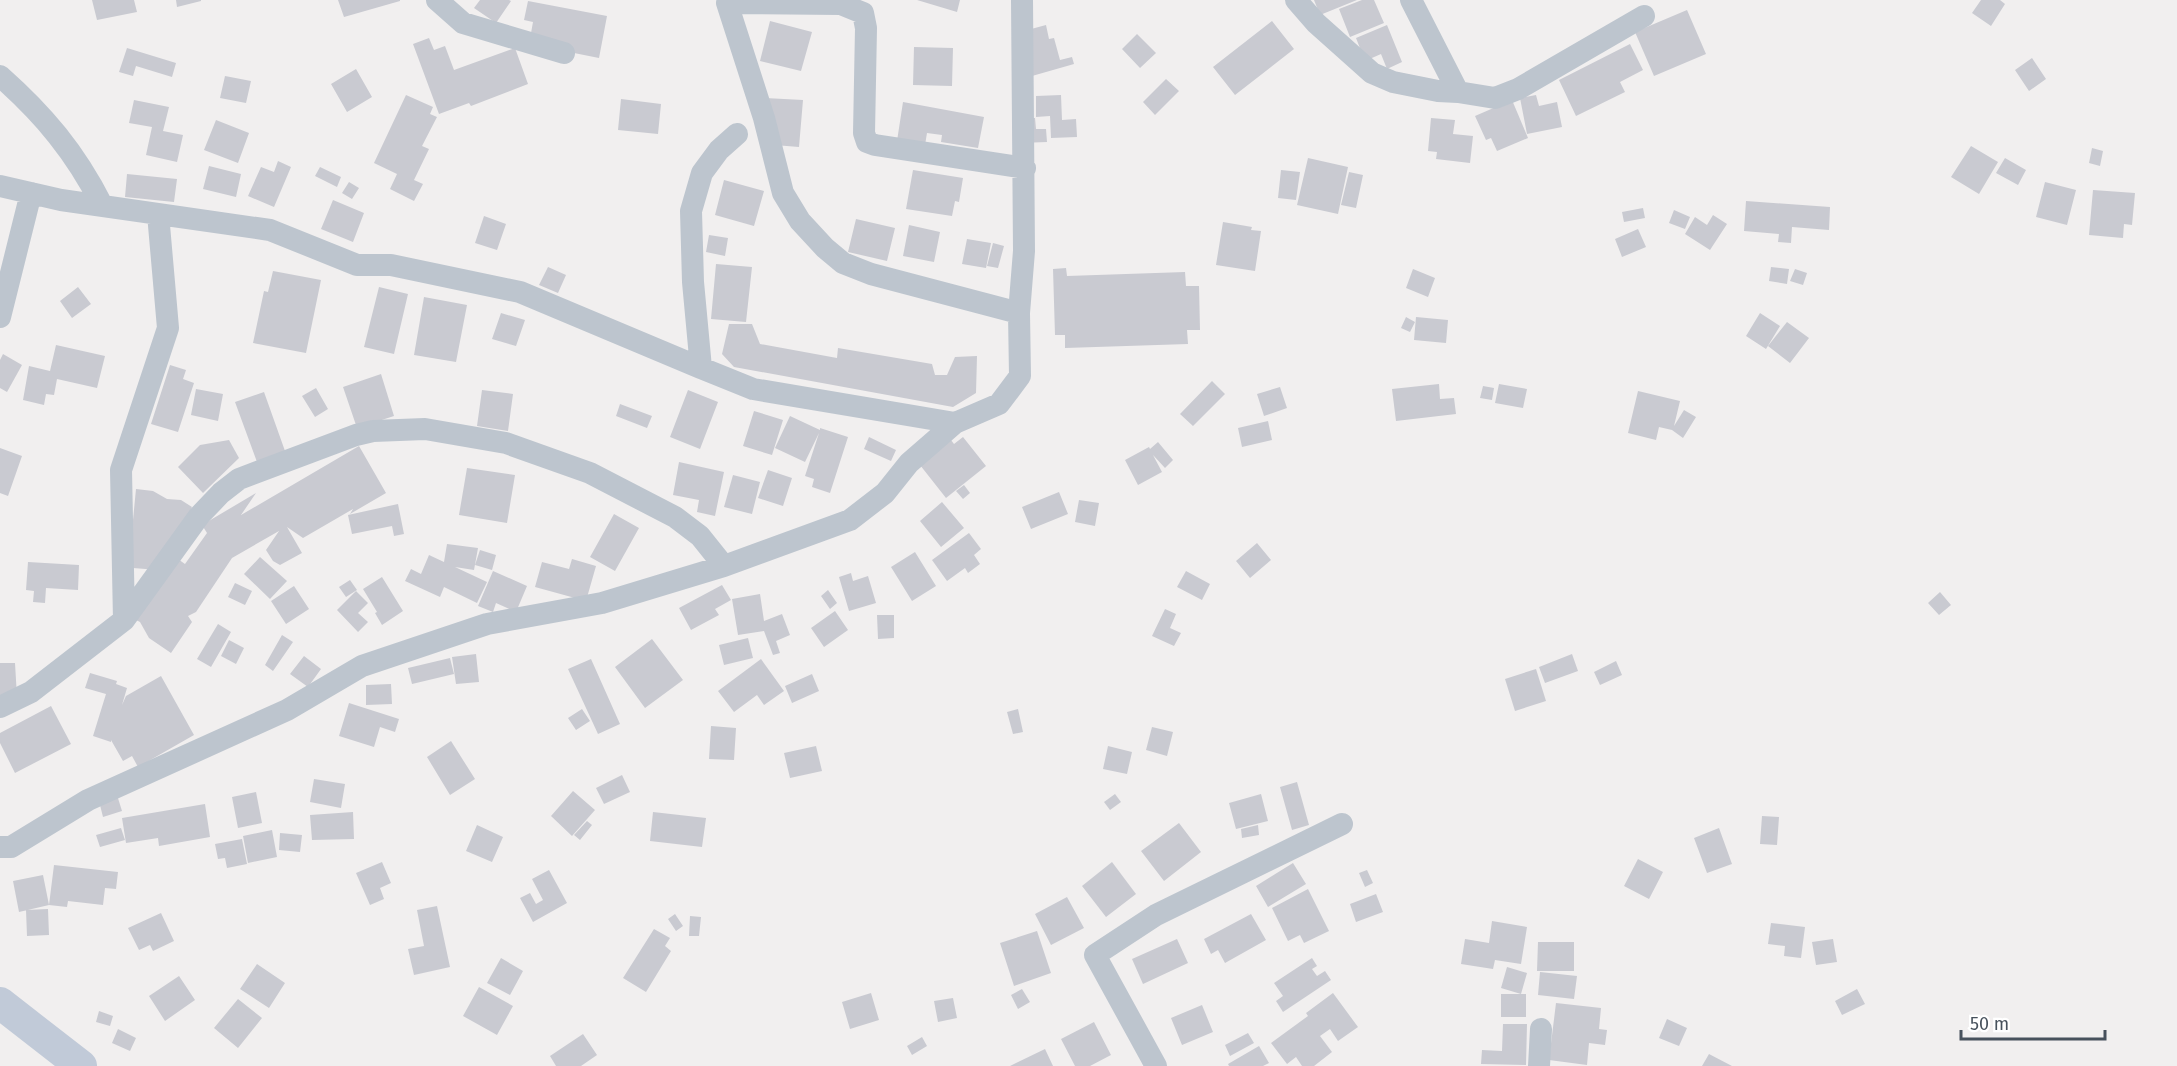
<svg xmlns="http://www.w3.org/2000/svg" width="2177" height="1066" font-family="'Fira Sans',sans-serif">
<style>
.building{fill:#c9cad1}
.lines{fill:none;stroke-linecap:round;stroke-linejoin:round}
.street{stroke:#bdc5ce;stroke-width:22}
.secondary{stroke:#c1cad8;stroke-width:32}
</style>
<rect width="100%" height="100%" fill="#f1efef"/>
<path class="building" d="M92,0H134L137,12L97,20Z
M176,0H201V1L177,7Z
M338,0H400V1L344,17Z
M480,0H509L511,1L496,23L474,8Z
M917,0H960L957,12Z
M1314,0H1357L1320,15Z
M1362,0H1374L1384,23L1350,37L1339,9Z
M1981,0H2000L2005,4L1991,26L1972,13Z
M528,1L607,16L599,58L529,44L533,22L524,20Z
M1687,10L1706,54L1654,76L1635,32Z
M770,21L812,32L801,71L760,61Z
M1272,21L1294,49L1235,95L1213,67Z
M1046,25L1049,39L1054,38L1060,60L1072,57L1074,64L1032,76L1020,32Z
M1387,25L1402,62L1387,69L1381,54L1365,61L1356,38Z
M1137,34L1156,53L1140,68L1122,49Z
M429,38L434,50L445,46L454,70L515,48L528,84L471,106L469,103L439,114L413,44Z
M1630,44L1643,70L1620,82L1625,92L1576,116L1559,80Z
M914,47L953,48L952,86L913,85Z
M127,48L176,63L172,77L136,66L133,76L119,72Z
M2032,58L2046,79L2029,91L2015,70Z
M356,69L372,97L347,112L331,84Z
M225,76L251,81L246,103L220,98Z
M1166,79L1179,91L1155,115L1143,102Z
M406,95L433,107L430,114L437,117L422,146L429,149L414,180L423,184L414,201L390,189L397,174L374,163Z
M1061,95L1062,120L1076,119L1077,137L1051,138L1050,116L1036,117V96Z
M1536,95L1539,106L1557,102L1562,127L1527,134L1520,98Z
M765,98L803,100L799,147L762,144Z
M621,99L661,104L658,134L618,130Z
M134,100L169,107L163,131L183,135L177,162L146,155L152,127L129,123Z
M1512,100L1528,138L1497,151L1491,138L1486,140L1475,116Z
M903,102L984,117L978,148L941,142L942,135L927,133L925,145L897,141Z
M1020,118H1035L1036,129H1046L1047,142L1020,143Z
M1431,118L1455,120L1453,134L1473,136L1470,163L1436,159L1437,152L1428,151Z
M216,120L249,133L238,163L204,150Z
M1971,146L1998,162L1979,194L1951,177Z
M2092,148L2103,151L2100,166L2089,163Z
M1308,158L1348,167L1338,214L1297,205Z
M2005,158L2026,170L2018,185L1996,173Z
M278,161L291,167L274,207L248,196L261,167L274,172Z
M209,166L241,174L236,197L203,189Z
M320,167L341,177L337,187L315,176Z
M913,170L963,178L959,202L955,201L952,216L906,209Z
M1281,170L1300,172L1296,200L1278,198Z
M1349,172L1363,175L1356,208L1341,205Z
M127,174L177,179L174,202L125,197Z
M724,180L764,191L754,226L715,215Z
M349,182L359,188L352,199L342,193Z
M2045,182L2076,190L2067,225L2036,217Z
M2093,190L2135,193L2132,225L2124,224L2123,238L2089,235Z
M333,200L364,213L353,242L321,229Z
M1746,201L1830,207L1829,230L1792,227L1791,243L1778,242L1779,234L1744,231Z
M1643,208L1645,218L1624,222L1622,212Z
M1674,210L1690,217L1685,229L1669,223Z
M1713,215L1727,224L1710,250L1685,234L1695,217L1707,225Z
M484,216L506,224L497,250L475,243Z
M856,219L895,228L887,261L848,252Z
M1223,222L1252,227L1251,230L1261,231L1255,271L1216,265Z
M909,225L940,232L934,262L903,256Z
M1638,229L1646,247L1622,257L1615,239Z
M709,235L728,238L725,256L706,252Z
M967,239L991,243L986,268L962,264Z
M993,243L1004,246L998,268L987,266Z
M716,264L752,267L746,322L711,319Z
M548,267L566,275L558,293L539,285Z
M1771,267L1789,269L1787,284L1769,281Z
M1066,268L1067,276L1185,272L1186,286H1199L1200,330H1187L1188,344L1065,348V335H1055L1053,269Z
M1413,269L1435,278L1428,297L1406,288Z
M1795,269L1807,273L1803,285L1790,281Z
M273,271L321,280L306,353L253,343L264,291L268,292Z
M78,287L91,304L72,318L60,301Z
M379,287L408,294L394,354L364,347Z
M424,297L467,305L456,362L414,355Z
M501,313L525,320L516,346L492,339Z
M1760,313L1780,326L1766,349L1746,336Z
M1406,317L1415,322L1410,332L1401,328Z
M1416,317L1448,320L1446,343L1414,340Z
M1787,322L1809,338L1790,363L1768,346Z
M729,324H752L760,344L837,358L838,348L932,364L935,375H947L955,357L977,356L976,393L953,407L734,367L722,354Z
M56,345L105,356L97,388L57,379L54,395L46,394L44,405L23,400L29,366L50,371Z
M3,354L22,365L7,392L0,388V360Z
M170,365L186,370L183,379L194,383L178,432L151,424Z
M381,374L394,416L357,428L343,387Z
M1212,381L1225,394L1193,426L1180,414Z
M1439,384L1440,399L1454,398L1456,414L1396,421L1392,389Z
M1499,384L1527,389L1523,408L1495,403Z
M1483,386L1494,388L1492,400L1480,398Z
M1280,387L1287,408L1264,416L1257,394Z
M316,388L328,409L315,417L302,396Z
M196,389L223,394L218,421L191,415Z
M482,390L513,394L508,431L477,426Z
M688,390L718,402L700,449L670,437Z
M1638,391L1680,401L1674,426L1684,410L1696,417L1683,438L1672,430L1659,427L1656,440L1628,433Z
M264,392L285,451L257,462L235,402Z
M620,404L652,416L647,428L616,416Z
M754,411L783,420L772,455L743,446Z
M790,416L820,430V428L848,437L830,493L812,487L814,479L805,476L819,433L805,462L775,448Z
M1268,421L1272,440L1242,447L1238,428Z
M869,437L896,450L891,461L864,449Z
M963,437L986,466L946,498L920,465L951,440L954,444Z
M229,440L239,458L203,493L178,467L200,445Z
M1158,442L1173,460L1165,468L1153,455L1162,472L1138,485L1125,460L1149,447L1150,449Z
M359,446L386,493L350,514L353,509L303,538L287,527L302,553L280,565L273,561L266,550L279,531L232,558L196,612L188,616L192,622L171,653L149,638L140,622L134,619L175,557L185,564L207,533L202,525L256,493L241,515Z
M0,448L22,456L8,496L0,493Z
M679,462L724,472L715,516L697,512L699,500L673,495Z
M467,468L515,475L507,523L459,515Z
M768,470L792,478L783,506L758,498Z
M733,475L760,482L752,514L724,507Z
M964,485L970,493L963,499L956,491Z
M136,489L153,491L167,499L181,500L192,507L158,570L133,568L129,561Z
M1059,492L1068,514L1031,529L1022,507Z
M1079,500L1099,503L1095,526L1075,522Z
M942,502L964,528L941,547L920,521Z
M398,504L404,534L394,536L392,526L352,534L348,515Z
M614,514L639,528L615,571L590,557Z
M969,533L981,549L974,555L980,564L968,573L965,568L947,581L932,560Z
M1257,543L1271,560L1250,578L1236,561Z
M447,544L478,548L474,570L455,567L487,582L477,603L444,587L440,597L405,581L411,569L421,574L429,555L444,562Z
M480,550L496,555L492,570L475,565Z
M915,552L936,586L912,601L891,567Z
M260,557L287,581L270,599L244,574Z
M572,559L596,566L586,601L535,587L542,562L569,569Z
M28,562L79,565L78,590L46,588L45,603L33,602L34,591L26,590Z
M493,571L527,586L516,612L496,603L493,612L478,606Z
M1186,571L1210,584L1202,600L1177,587Z
M851,573L853,581L868,576L876,603L849,611L839,577Z
M382,577L403,611L382,625L375,613L377,612L363,589Z
M350,580L357,590L346,597L339,587Z
M235,583L252,591L245,605L228,597Z
M722,585L731,600L715,609L719,615L691,630L679,608Z
M294,586L309,609L286,624L271,601Z
M828,590L837,603L830,609L821,596Z
M356,591L368,603L358,613L368,622L358,632L337,610Z
M1940,592L1951,605L1939,615L1928,603Z
M760,594L764,621L782,614L790,635L776,641L780,653L773,655L764,631L738,635L732,599Z
M1165,609L1176,614L1170,628L1181,633L1174,646L1152,636Z
M835,611L848,630L824,647L811,628Z
M877,615H894V638L878,639Z
M218,624L231,632L211,667L197,659Z
M282,635L293,642L273,671L265,665Z
M748,638L753,658L724,665L719,645Z
M652,639L683,680L645,708L615,667Z
M229,640L244,648L236,664L221,656Z
M476,654L479,682L456,684L452,657Z
M1572,654L1578,671L1545,683L1539,667Z
M304,656L321,669L308,687L290,674Z
M450,658L454,674L412,684L408,668Z
M591,659L620,724L598,734L568,669Z
M761,659L784,691L764,705L757,695L734,712L718,691Z
M1616,661L1622,675L1600,685L1594,672Z
M0,663H15L17,697H0Z
M1536,669L1546,701L1515,711L1505,679Z
M90,673L117,681L116,684L127,688L122,705L126,696L161,676L194,735L138,767L132,756L123,761L111,740V742L93,736L106,694L85,688Z
M812,674L819,691L792,703L785,686Z
M391,684L392,704L366,705V685Z
M349,703L399,719L395,732L380,727L374,747L339,736Z
M51,706L71,744L15,773L0,743V733Z
M582,709L590,721L576,730L568,718Z
M1018,709L1023,732L1013,734L1007,712Z
M711,726L736,728L734,760L709,759Z
M1152,727L1173,732L1167,756L1146,750Z
M451,741L475,779L450,795L427,757Z
M816,746L822,771L790,778L784,753Z
M1108,746L1132,752L1127,774L1103,769Z
M622,775L630,792L604,804L596,788Z
M314,779L345,784L341,808L310,802Z
M1297,782L1309,825L1292,830L1280,787Z
M573,791L595,810L572,836L551,816Z
M256,792L262,823L238,828L232,797Z
M1115,794L1121,802L1110,810L1104,802Z
M1261,794L1268,821L1236,829L1229,803Z
M117,795L122,811L103,817L99,801Z
M205,804L210,837L159,846L158,838L126,843L122,818Z
M353,812L354,839L312,840L310,815Z
M653,812L706,818L702,847L650,841Z
M1762,816L1779,817L1777,845L1760,844Z
M587,821L592,825L580,840L574,835Z
M1179,823L1201,852L1164,881L1141,851Z
M477,825L503,837L492,862L466,851Z
M1258,825L1259,835L1242,838L1241,829Z
M121,828L125,840L100,847L96,835Z
M1719,828L1732,864L1707,873L1694,838Z
M272,830L277,857L248,863L243,836Z
M280,833L302,835L300,852L279,850Z
M242,839L247,864L227,868L225,858L218,859L215,844Z
M1638,859L1663,872L1649,899L1624,886Z
M382,862L391,883L380,888L384,899L370,905L356,873Z
M1112,862L1136,894L1106,917L1082,886Z
M1293,863L1306,884L1268,907L1256,886Z
M54,865L118,872L116,889L105,888L103,905L68,901L67,907L49,905Z
M549,870L567,903L533,922L520,898L530,893L536,904L543,900L532,879Z
M1367,870L1373,883L1365,887L1359,873Z
M43,875L49,905L19,912L13,881Z
M1308,889L1329,931L1304,943L1300,935L1288,941L1272,908Z
M1376,894L1383,912L1356,922L1350,904Z
M1067,897L1084,928L1051,945L1035,914Z
M437,906L450,967L414,975L408,949L424,946L417,910Z
M48,909L49,935L27,936L26,910Z
M161,913L174,941L153,951L150,945L139,950L128,928Z
M675,914L683,926L676,931L668,919Z
M1251,914L1266,940L1225,963L1218,950L1211,954L1204,939Z
M690,916L701,917L699,936H689Z
M1492,921L1527,927L1521,964L1495,960L1493,969L1461,964L1465,939L1489,943Z
M1771,923L1805,927L1801,958L1784,956L1785,946L1768,944Z
M654,929L670,938L665,946L671,951L646,992L623,978Z
M1037,931L1051,973L1014,986L1000,943Z
M1177,939L1188,963L1143,984L1132,959Z
M1833,939L1837,962L1816,965L1812,942Z
M1538,942H1574V971H1537Z
M501,958L523,971L510,995L487,983Z
M1312,958L1317,966L1312,969L1317,976L1325,971L1331,980L1283,1012L1276,1001L1283,996L1274,983Z
M257,964L285,983L269,1008L240,989Z
M1507,967L1527,973L1521,994L1501,988Z
M1540,972L1577,976L1574,999L1538,995Z
M179,976L195,1000L165,1021L149,996Z
M479,987L513,1006L497,1035L463,1016Z
M1022,989L1030,1002L1018,1009L1011,995Z
M1857,989L1865,1004L1842,1015L1835,1001Z
M871,993L879,1020L850,1029L842,1002Z
M1333,993L1358,1027L1338,1041L1330,1029L1320,1036L1332,1052L1314,1066H1302L1296,1057L1287,1064L1271,1043L1308,1016L1306,1013Z
M1501,994H1526V1017H1501Z
M953,998L957,1018L938,1022L934,1001Z
M238,999L262,1018L238,1048L214,1028Z
M1556,1003L1601,1008L1599,1029L1607,1030L1605,1045L1589,1043L1587,1065L1549,1060Z
M1202,1005L1213,1032L1182,1045L1171,1018Z
M99,1011L113,1016L110,1026L96,1022Z
M1667,1019L1687,1028L1679,1046L1659,1038Z
M1094,1022L1111,1055L1090,1066H1075L1061,1039Z
M1503,1024H1527L1526,1065L1481,1064L1482,1050L1502,1051Z
M118,1029L136,1038L130,1051L112,1043Z
M1248,1033L1254,1043L1230,1056L1225,1045Z
M583,1034L597,1055L581,1066H556L550,1056Z
M922,1037L927,1046L912,1055L907,1046Z
M1259,1046L1269,1063L1263,1066H1229L1228,1064Z
M1045,1049L1053,1066H1010Z
M1709,1054L1732,1066H1702Z"/>
<g class="lines">
<path class="street" d="M437,0L463,23L564,53
M1296,0L1316,23L1372,73L1393,82L1438,91L1458,92
M1411,0L1458,92L1495,98L1518,89L1644,16
M0,76C44,115 75,152 102,205
M737,134L719,150L702,173L691,211L693,282L701,368L753,389L955,423
M0,186L61,200L270,230L357,265H391L520,292L701,368
M1019,313L871,274L843,263L825,248L800,221L783,193L764,118L727,3L841,4L863,13L866,28L864,133L867,142L875,145L1025,168
M0,317L31,193
M124,620L121,470L168,328L158,214
M0,707L31,692L124,620L199,516L221,493L239,479L356,435L373,431L425,429L506,443L590,473L675,517L700,536L724,566
M0,847H11L88,800L287,710L362,666L487,624L602,603L724,566L850,520L885,493L909,463L955,423L999,404L1020,376L1019,313L1024,251L1022,0
M1156,1066L1095,955L1156,915L1342,824
M1539,1066L1541,1029"/>
<path class="secondary" d="M0,1003L81,1066"/>
</g>
<path d="M1961 1030v9h144v-9" fill="none" stroke="#47515c" stroke-width="3"/>
<text x="1970" y="1030" font-size="18" fill="#47515c" stroke="#ffffff" stroke-width="4.5" paint-order="stroke">50 m</text>
</svg>
